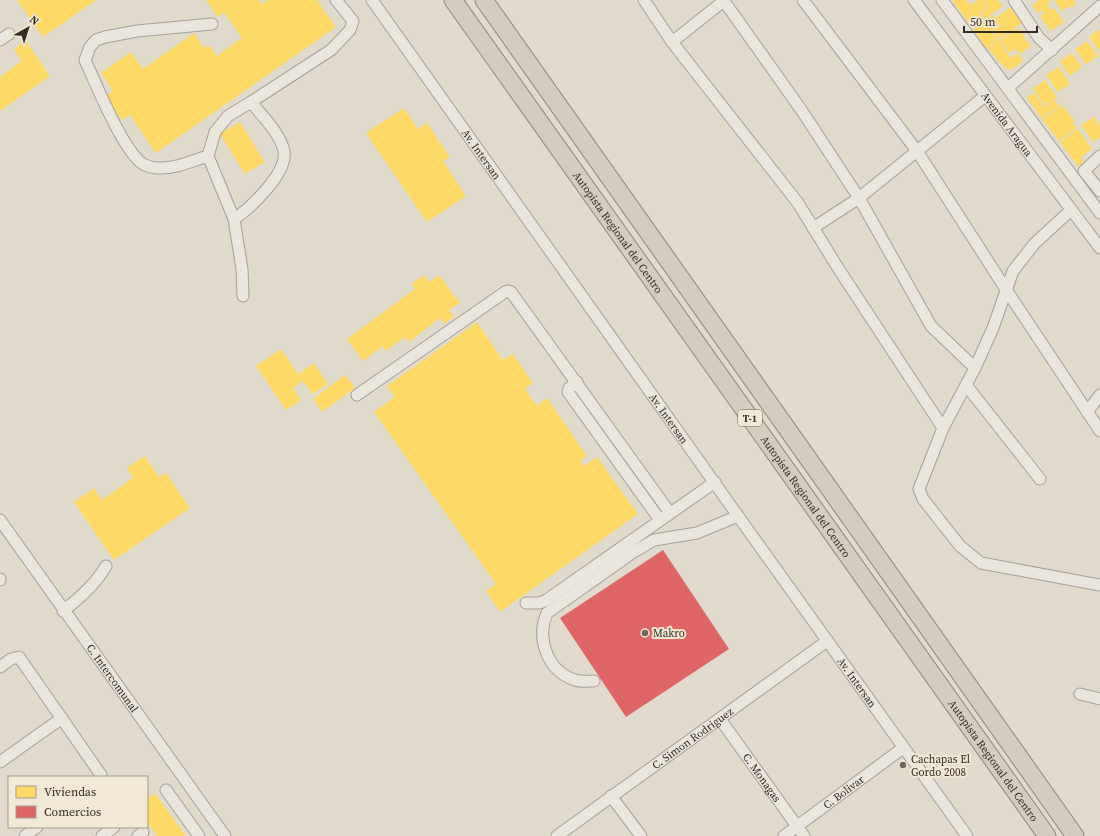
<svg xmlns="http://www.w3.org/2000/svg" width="1100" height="836" font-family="'Source Serif 4',serif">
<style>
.homes{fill:#ffd966}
.shops{fill:#e06666}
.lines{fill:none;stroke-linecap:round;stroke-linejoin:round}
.minor-casing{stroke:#a6a097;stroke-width:13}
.highway-casing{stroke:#8c867d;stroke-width:19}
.minor{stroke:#eae6de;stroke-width:11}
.highway{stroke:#d3ccbf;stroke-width:17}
.poi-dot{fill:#71685d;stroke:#f1e9d5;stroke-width:1.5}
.labels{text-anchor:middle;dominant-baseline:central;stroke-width:4;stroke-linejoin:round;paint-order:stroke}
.shield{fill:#f1e9d5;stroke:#6d6356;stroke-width:1}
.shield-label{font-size:10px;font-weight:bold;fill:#342a20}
.street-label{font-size:11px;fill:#342a20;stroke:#f1e9d5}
.poi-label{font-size:11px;fill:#342a20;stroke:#f1e9d5;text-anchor:start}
</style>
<rect width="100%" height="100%" fill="#e1dbce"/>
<path class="homes" d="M17,0H96L43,37Z
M206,0H259L262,4L268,0H317L336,27L156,153L130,115L122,120L105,96L113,91L101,73L131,52L143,69L194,33L204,48L209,45L217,56L242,38L224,12L218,17Z
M952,0H966L971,5L978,0H983L988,7L979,13L984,20L972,28Z
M984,0H998L1003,6L985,19L981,13L989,7Z
M1039,0H1049L1050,3L1047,5L1051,10L1054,8L1064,22L1051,31L1040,16L1044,13L1042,10L1038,13L1032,5Z
M1054,0H1074L1076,4L1071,8L1069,6L1062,11Z
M1011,7L1022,23L999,39L993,30L1001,25L996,18Z
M993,15L999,24L991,30L998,40L986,48L973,29Z
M1018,28L1031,46L1020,54L1016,49L1010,53L1000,40Z
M1100,29V52L1089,37Z
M999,40L1011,58L1018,53L1023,61L1013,69H1007L1002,65L988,48Z
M26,41L50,76L0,111V77L22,61L14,49Z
M1087,41L1098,56L1086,64L1075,49Z
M1072,53L1082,67L1070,76L1060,61Z
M1059,67L1070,84L1058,92L1046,75Z
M1045,80L1057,97L1044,105L1033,88Z
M1034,93L1044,107L1054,99L1059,106L1041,118L1027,97Z
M1062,105L1075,121L1073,123L1077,128L1059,141L1042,119Z
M404,108L418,129L427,123L450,157L443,161L466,196L427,222L366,133Z
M1094,117L1100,126V137L1093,142L1081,125Z
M240,122L265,162L245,174L220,134Z
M1078,129L1092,149L1081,157L1084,162L1078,166L1060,142Z
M424,275L429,282L439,275L460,303L449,310L454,317L444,324L440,318L409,342L405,337L386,351L383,346L363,361L347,339L415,289L411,284Z
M477,322L503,360L513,354L533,383L525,389L537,406L547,398L587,456L580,461L584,466L597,457L638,514L500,612L486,591L496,584L374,412L395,397L387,386Z
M281,349L298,374L314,363L328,384L313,394L303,381L293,388L301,400L286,410L256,366Z
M345,375L355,388L322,412L313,399Z
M145,456L159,477L166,473L190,508L114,560L74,502L94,488L102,500L133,478L127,468Z
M155,793L186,836H157L147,822V799Z"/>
<path class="shops" d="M663,550L729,649L626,717L560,618Z"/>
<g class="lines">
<defs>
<g id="minor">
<path id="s1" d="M372,0L738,516L967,836"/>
<path d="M644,0L672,42L798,203L838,268L943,428"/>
<path d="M803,0L917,151L1007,291L1100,431"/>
<path id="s2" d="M914,0L1100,248"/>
<path d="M942,0L1100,213"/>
<path d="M1014,0L1039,38L1052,50"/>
<path d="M724,1L802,111L859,198L931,326L975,368"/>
<path d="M0,40L9,34"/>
<path d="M672,42L725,0"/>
<path d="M1008,88L1100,6"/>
<path d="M208,156C192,161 175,169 158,168C154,168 147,166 143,164C123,151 96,84 85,60L90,47L96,40L105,37L137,31L212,24"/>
<path d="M1100,156L1084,171L1100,191"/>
<path d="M1071,210L1035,243L1013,271L993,328L975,368L943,428L919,489L923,499L960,546L981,563L1100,585"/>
<path d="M234,219C251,208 288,172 284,151C280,133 262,116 251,102"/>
<path d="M813,228L859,198L985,96"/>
<path d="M243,296L242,269L234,219L208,156L215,132L228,116L251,102L331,50L350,30L353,21L336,0"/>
<path d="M577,382L569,388L568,392L660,520"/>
<path d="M966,385L1040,479"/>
<path d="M357,395L505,292L508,291L511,292L670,513"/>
<path d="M1087,412L1100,395"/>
<path id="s3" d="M0,520L225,836"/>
<path d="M0,580V579"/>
<path d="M526,603H539L545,601L715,482"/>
<path d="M63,611C80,598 96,584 106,566"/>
<path d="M0,667L11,659L19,657L101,775V777"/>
<path d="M594,681C588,681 581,682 575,680C547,671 536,638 547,613L611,568L632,553L654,540L697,533L738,516"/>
<path d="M1080,694L1100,699"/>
<path id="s4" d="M720,719L804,836"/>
<path d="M0,762L62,718"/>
<path d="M166,790L199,836"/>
<path d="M611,796L641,836"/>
<path d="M25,836L37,827"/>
<path d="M102,836L114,827"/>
<path d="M138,836L143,832"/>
<path id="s5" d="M557,836L827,641"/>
<path id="s6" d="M784,836L903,748"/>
</g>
<g id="highway">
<path id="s7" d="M453,0L1047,836"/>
<path d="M484,0L1075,836"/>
</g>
</defs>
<use href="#minor" class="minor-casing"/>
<use href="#highway" class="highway-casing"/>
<use href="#minor" class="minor"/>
<use href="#highway" class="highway"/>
</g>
<g class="poi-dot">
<circle cx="645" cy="633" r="4"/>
<circle cx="903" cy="765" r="4"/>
</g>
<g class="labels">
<rect class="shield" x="738" y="410" width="24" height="16" rx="3"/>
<g class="shield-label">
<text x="750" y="418">T-1</text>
</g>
<g class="street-label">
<text stroke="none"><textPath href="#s2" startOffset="155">Avenida Aragua</textPath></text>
<text stroke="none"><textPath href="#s1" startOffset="189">Av. Intersan</textPath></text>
<text stroke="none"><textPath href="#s7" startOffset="285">Autopista Regional del Centro</textPath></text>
<text stroke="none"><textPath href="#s1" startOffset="513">Av. Intersan</textPath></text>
<text stroke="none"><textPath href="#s7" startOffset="609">Autopista Regional del Centro</textPath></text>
<text stroke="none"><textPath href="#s3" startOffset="194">C. Intercomunal</textPath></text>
<text stroke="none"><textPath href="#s1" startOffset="837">Av. Intersan</textPath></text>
<text stroke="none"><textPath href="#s5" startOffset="167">C. Simon Rodriguez</textPath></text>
<text stroke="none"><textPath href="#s7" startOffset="933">Autopista Regional del Centro</textPath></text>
<text stroke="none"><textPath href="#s4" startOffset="72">C. Monagas</textPath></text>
<text stroke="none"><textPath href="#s6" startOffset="74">C. Bolivar</textPath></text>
</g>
<g class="poi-label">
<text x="653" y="633">Makro</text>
<text x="911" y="759">Cachapas El<tspan x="911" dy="13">Gordo 2008</tspan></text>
</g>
</g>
<rect x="8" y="776" width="140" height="52" fill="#f1e9d5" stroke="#a59d8d"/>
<rect x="16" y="786" width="20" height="12" fill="#ffd966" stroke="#a59d8d"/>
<text x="44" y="796" font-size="12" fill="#342a20">Viviendas</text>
<rect x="16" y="806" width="20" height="12" fill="#e06666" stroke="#a59d8d"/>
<text x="44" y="816" font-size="12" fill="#342a20">Comercios</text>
<g transform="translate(28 28) rotate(39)" stroke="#f1e9d5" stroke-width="3" paint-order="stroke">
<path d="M0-3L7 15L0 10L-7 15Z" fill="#342a20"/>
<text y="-6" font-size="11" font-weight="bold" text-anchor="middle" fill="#342a20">N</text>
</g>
<path d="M964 26v6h73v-6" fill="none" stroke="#342a20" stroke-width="2"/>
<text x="970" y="26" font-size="12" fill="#342a20" stroke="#f1e9d5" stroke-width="3" paint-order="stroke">50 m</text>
</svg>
